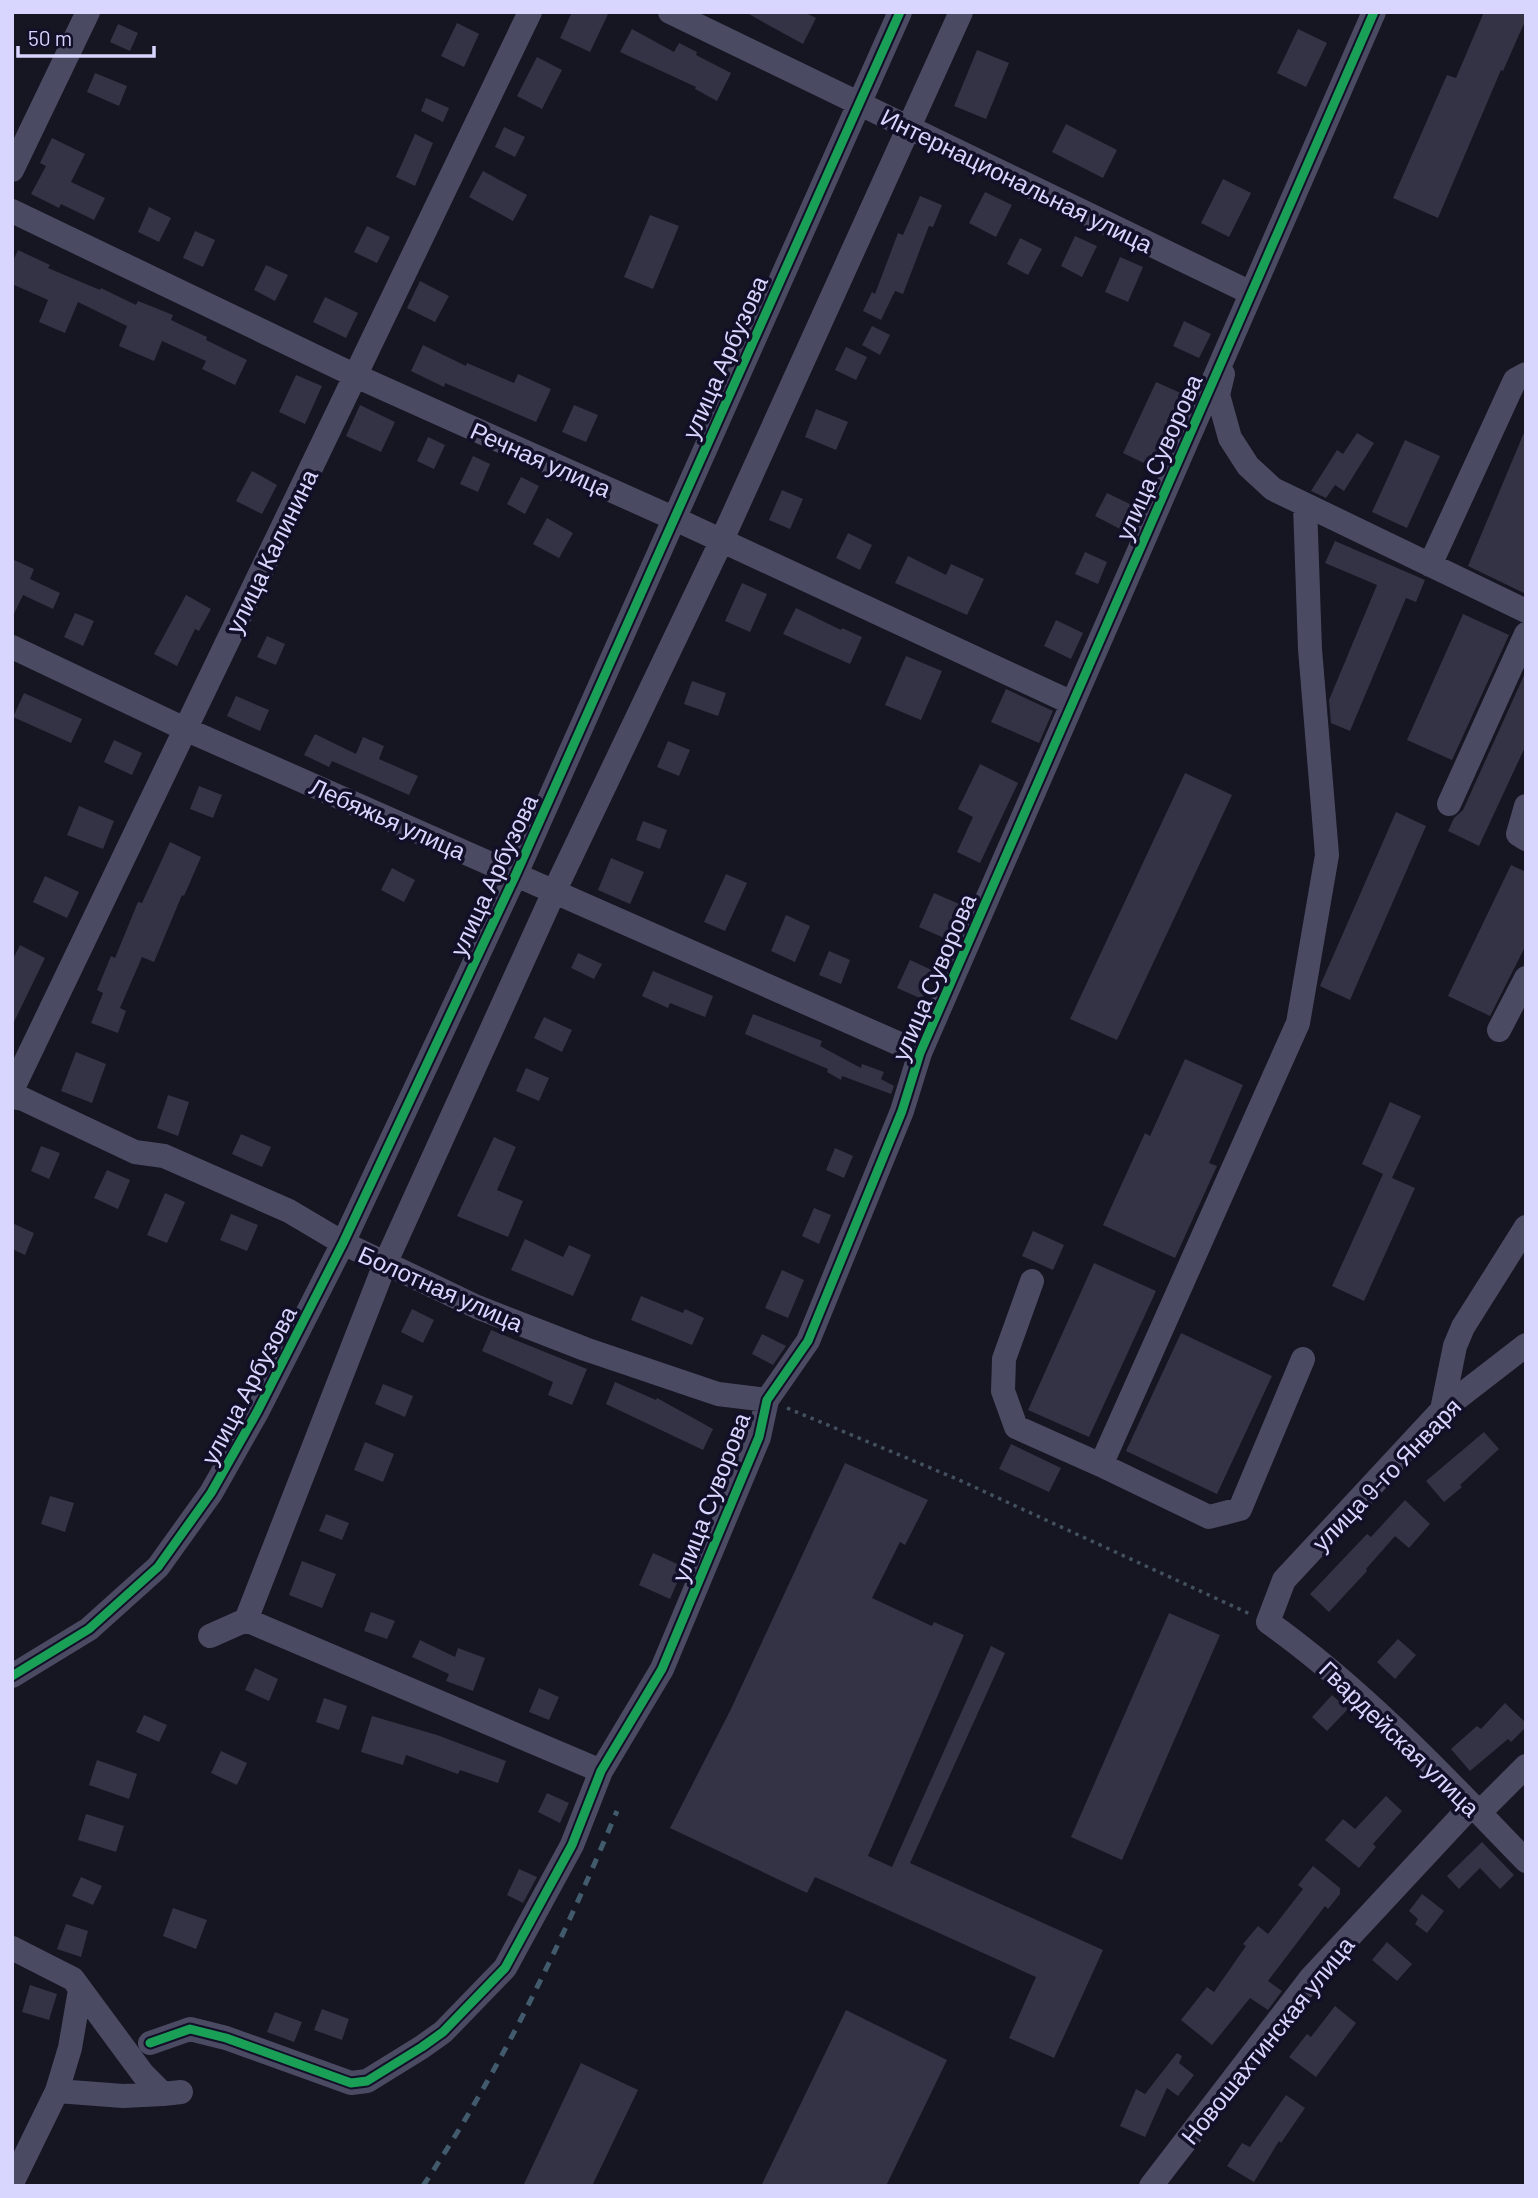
<svg xmlns="http://www.w3.org/2000/svg" width="1538" height="2198" font-family="Barlow,sans-serif">
<style>
.building{fill:#343345}
.lines{fill:none;stroke-linecap:round;stroke-linejoin:round}
.path{stroke:#43515e;stroke-width:3.5;stroke-dasharray:3.5 5;stroke-linecap:butt}
.minor{stroke:#4a4a63;stroke-width:24}
.rail{stroke:#425b6c;stroke-width:5;stroke-dasharray:10 9;stroke-linecap:butt}
.cycleway-casing{stroke:#120f28;stroke-width:13}
.cycleway{stroke:#1a9f57;stroke-width:9}
.labels{text-anchor:middle;dominant-baseline:central;stroke-width:7;stroke-linejoin:round;paint-order:stroke}
.street-label{font-size:24px;fill:#d8d6ff;stroke:#120f28}
</style>
<rect width="100%" height="100%" fill="#161522"/>
<path class="building" d="M572,12H609L590,52L560,38Z
M745,12H804L816,18L803,44Z
M1484,12H1526V19L1503,71L1501,70L1438,218L1393,198L1447,75L1456,78Z
M457,23L479,34L464,67L441,56Z
M118,24L138,33L130,51L110,42Z
M632,29L674,52L679,43L697,52L696,55L731,73L717,101L695,89L696,87L620,52Z
M1298,29L1327,43L1306,87L1277,73Z
M977,50L1009,63L986,119L954,106Z
M537,57L562,70L542,109L517,96Z
M95,73L127,86L119,106L87,92Z
M426,98L449,108L443,122L421,111Z
M1066,124L1117,150L1103,178L1052,152Z
M504,127L525,137L515,157L495,147Z
M415,134L433,143L415,186L396,177Z
M52,138L85,154L71,182L105,198L94,220L61,204L59,208L31,194L46,166L40,163Z
M483,171L527,195L513,221L469,197Z
M1223,179L1251,193L1229,237L1201,223Z
M985,192L1012,205L996,237L969,223Z
M920,196L942,205L933,227L929,226L903,294L895,291L881,320L863,311L872,292L875,294L898,233L903,235Z
M149,207L171,218L159,242L138,232Z
M650,215L679,226L653,289L624,277Z
M367,226L390,237L377,263L354,252Z
M195,231L215,240L203,267L183,258Z
M1075,236L1097,246L1082,277L1061,266Z
M1020,238L1042,249L1028,275L1007,264Z
M18,250L50,265L48,268L100,290L101,288L136,305L138,301L173,315L171,320L207,337L206,340L247,360L235,385L202,369L206,361L162,341L154,361L119,346L127,326L78,302L65,333L39,322L48,300L12,284V263Z
M1120,257L1143,267L1128,302L1105,292Z
M266,265L288,275L275,301L254,290Z
M420,281L449,296L435,322L407,308Z
M325,297L358,313L346,338L313,322Z
M1184,321L1211,334L1199,358L1173,346Z
M872,326L890,335L880,355L862,345Z
M423,345L466,366L467,363L514,383L518,374L551,389L536,422L445,383L444,387L411,371Z
M846,347L867,357L856,380L835,370Z
M296,375L322,386L305,424L279,412Z
M1156,382L1183,394L1150,466L1123,453Z
M360,405L395,422L381,452L346,436Z
M574,405L598,415L586,442L562,432Z
M816,409L848,422L836,450L805,437Z
M1526,428V594L1468,566Z
M1357,433L1374,443L1344,491L1335,485L1326,498L1311,491L1337,450L1343,454Z
M428,437L445,445L434,469L417,461Z
M1405,440L1440,456L1407,528L1372,512Z
M473,456L490,464L478,492L460,484Z
M252,471L277,485L262,514L236,501Z
M521,477L539,486L525,514L507,504Z
M782,490L803,499L790,529L769,520Z
M1107,493L1134,506L1122,530L1095,516Z
M547,518L573,533L559,558L533,544Z
M848,533L872,545L860,570L836,558Z
M1335,541L1425,580L1416,602L1406,598L1350,731L1331,723L1329,700L1377,585L1325,563Z
M1085,552L1107,562L1098,584L1075,574Z
M908,556L946,575L951,564L984,579L967,615L895,583Z
M12,559L34,569L30,579L60,593L53,609L23,595L12,618Z
M742,583L767,594L750,632L725,621Z
M186,595L211,609L199,631L195,629L177,666L154,654Z
M796,608L841,630L842,628L862,637L850,664L783,634Z
M75,613L94,621L83,646L64,637Z
M1463,614L1509,635L1452,760L1407,740Z
M1056,620L1083,633L1071,659L1044,646Z
M267,636L285,644L276,665L257,657Z
M906,656L942,671L921,720L885,705Z
M1526,671V745L1479,846L1448,831L1454,818L1463,810Z
M692,681L726,693L718,716L684,704Z
M1006,689L1053,711L1039,743L991,722Z
M24,693L82,719L71,743L13,717Z
M236,696L269,710L260,731L227,716Z
M315,734L356,754L363,737L384,746L379,759L418,776L409,795L332,761L329,767L304,755Z
M114,740L142,753L132,775L104,762Z
M668,741L690,750L679,776L657,767Z
M980,764L1018,783L980,863L957,852L973,817L958,809Z
M1185,773L1232,795L1117,1040L1070,1019Z
M199,786L222,795L213,818L190,809Z
M79,806L114,821L103,849L67,835Z
M1396,812L1426,826L1350,1000L1320,986Z
M643,821L667,830L660,849L636,840Z
M170,842L201,857L184,896L182,895L154,962L142,957L120,1008L126,1011L118,1033L91,1023L103,993L97,990L111,956L115,958L138,902L142,903Z
M611,858L644,872L630,904L598,890Z
M1511,865L1526,872V945L1490,1016L1448,996Z
M392,868L415,880L404,902L381,890Z
M726,874L747,883L725,931L704,922Z
M45,876L79,892L67,918L33,902Z
M934,893L966,907L951,941L919,927Z
M786,915L810,926L795,962L771,951Z
M20,945L45,958L12,1026V961Z
M829,951L850,960L841,984L819,975Z
M578,953L602,964L594,979L571,968Z
M910,960L934,971L922,999L897,988Z
M653,971L713,996L705,1017L670,1003L668,1008L642,996Z
M753,1014L822,1041L820,1046L861,1068L862,1064L884,1072L881,1079L894,1086L891,1094L842,1076L841,1080L827,1072L828,1069L745,1034Z
M544,1017L572,1030L562,1052L534,1038Z
M76,1052L106,1064L92,1103L61,1091Z
M1185,1059L1243,1085L1209,1163L1217,1166L1175,1258L1103,1225L1145,1133L1150,1136Z
M526,1068L549,1078L539,1101L516,1091Z
M168,1095L189,1102L178,1136L157,1128Z
M1390,1102L1421,1116L1392,1178L1415,1188L1364,1301L1332,1286L1383,1174L1362,1164Z
M241,1134L271,1147L262,1167L232,1154Z
M494,1137L516,1147L497,1190L523,1201L508,1237L457,1216Z
M41,1146L60,1153L49,1179L31,1171Z
M835,1148L853,1156L844,1178L826,1170Z
M107,1170L130,1180L118,1209L94,1198Z
M165,1193L185,1202L167,1243L147,1235Z
M814,1208L831,1215L819,1244L802,1236Z
M231,1214L258,1225L247,1251L220,1240Z
M12,1223L34,1233L25,1255L12,1249Z
M1033,1231L1064,1245L1053,1270L1022,1256Z
M525,1239L563,1257L569,1245L591,1255L573,1296L511,1270Z
M1094,1263L1156,1291L1089,1437L1028,1410Z
M782,1270L804,1280L788,1318L765,1308Z
M641,1296L683,1313L685,1309L704,1318L692,1345L631,1320Z
M412,1309L434,1320L423,1343L401,1332Z
M491,1330L587,1369L572,1405L548,1395L553,1382L482,1351Z
M1181,1333L1272,1376L1217,1494L1126,1451Z
M762,1334L786,1346L773,1365L752,1354Z
M615,1382L656,1400L657,1398L713,1429L703,1450L606,1404Z
M383,1384L413,1396L405,1417L375,1404Z
M1484,1432L1499,1449L1460,1485L1462,1487L1444,1502L1426,1481Z
M365,1442L394,1454L383,1482L354,1470Z
M1011,1444L1061,1468L1049,1492L999,1469Z
M845,1463L928,1500L905,1545L900,1542L872,1598L932,1626L934,1622L964,1635L868,1856L892,1867L991,1646L1005,1653L910,1863L1103,1950L1054,2058L1009,2038L1036,1977L815,1877L807,1893L670,1828L730,1711Z
M50,1496L74,1503L65,1532L41,1524Z
M1405,1500L1430,1524L1409,1548L1395,1536L1366,1569L1367,1571L1329,1612L1310,1594L1367,1534L1371,1537Z
M326,1514L349,1523L342,1540L319,1531Z
M653,1553L684,1567L670,1599L639,1585Z
M302,1561L336,1574L322,1608L289,1595Z
M371,1612L395,1621L387,1639L364,1631Z
M1169,1613L1220,1635L1122,1860L1071,1837Z
M1398,1639L1416,1655L1395,1679L1377,1662Z
M420,1640L455,1657L458,1648L485,1658L473,1691L446,1681L449,1674L412,1657Z
M255,1668L278,1679L269,1701L245,1690Z
M539,1688L559,1697L549,1720L529,1712Z
M1332,1695L1348,1709L1327,1731L1312,1717Z
M324,1698L347,1706L339,1730L316,1722Z
M1505,1703L1526,1723V1727L1511,1742L1508,1739L1470,1771L1451,1749L1477,1726L1481,1729Z
M144,1715L167,1725L159,1742L136,1732Z
M372,1716L437,1735L506,1761L498,1783L460,1770L458,1774L406,1755L403,1765L361,1752Z
M221,1751L247,1763L237,1785L211,1773Z
M97,1760L137,1774L129,1799L89,1785Z
M547,1793L569,1803L560,1823L538,1812Z
M1386,1796L1402,1811L1373,1844L1376,1847L1359,1868L1325,1840L1343,1819L1355,1829Z
M86,1814L124,1826L116,1852L78,1840Z
M1482,1842L1514,1875L1500,1889L1480,1868L1459,1889L1447,1876Z
M1313,1866L1340,1888V1894L1328,1909L1325,1906L1268,1981L1282,1991L1268,2010L1250,1998L1212,2045L1181,2020L1207,1987L1214,1992L1246,1946L1243,1944L1258,1926L1268,1934L1303,1889L1298,1885Z
M519,1869L537,1877L523,1903L507,1895Z
M81,1877L102,1886L93,1905L72,1896Z
M1422,1894L1444,1911L1427,1933L1415,1924L1418,1919L1409,1911Z
M173,1908L207,1920L196,1949L163,1936Z
M66,1924L88,1931L81,1957L57,1949Z
M1387,1942L1412,1964L1397,1981L1372,1960Z
M30,1985L57,1994L49,2020L22,2012Z
M1335,2006L1356,2023L1316,2077L1289,2057L1307,2034L1311,2037Z
M322,2009L349,2019L342,2040L314,2030Z
M846,2010L947,2060L886,2186H761Z
M275,2012L302,2022L294,2042L267,2032Z
M1177,2053L1182,2056L1179,2063L1194,2075L1178,2096L1167,2088L1145,2137L1120,2126L1136,2089L1145,2094Z
M581,2063L638,2090L592,2186H523Z
M1286,2095L1305,2108L1281,2143L1279,2141L1254,2182L1227,2166L1242,2143L1250,2147Z"/>
<g class="lines">
<path class="path" d="M787,1408L957,1479L1250,1614"/>
<path class="minor" d="M670,12L1251,293
M12,170L88,12
M12,211L356,376L673,518L1072,703
M1223,374L1218,395L1230,438L1248,466L1273,489L1526,611
M1430,565L1515,380L1526,374
M12,647L185,729L920,1053
M1449,804L1526,634
M1526,806L1518,834L1526,839
M1499,1030L1526,978
M12,1090L530,12
M12,1097L23,1099L135,1152L164,1156L289,1211L343,1243L477,1307L585,1349L718,1394L767,1400
M1032,1281L1004,1359L1003,1391L1016,1427L1101,1465
M1526,1345L1442,1410L1284,1580L1268,1622C1363,1690 1444,1776 1526,1861
M1303,1359L1240,1509L1209,1517L1101,1465L1298,1023L1327,855L1310,649L1305,505
M1442,1410L1455,1346L1463,1327L1526,1227
M246,1620L385,1264L554,892L721,542L961,12
M210,1636L246,1620L601,1771
M12,1676L89,1629L158,1567L211,1493L257,1412L343,1243L516,874L900,12
M1479,1813L1526,1766
M12,1948L73,1979L143,2074L163,2094L181,2092
M150,2043L190,2029L226,2038L351,2083L367,2081L422,2047L443,2032L505,1968L572,1845L601,1771L662,1669L759,1437L767,1400L808,1341L902,1111L920,1053L1374,12
M57,2091L123,2096L163,2094
M12,2183L57,2091L70,2048L80,1990
M1151,2186L1310,1979L1472,1805"/>
<path class="rail" d="M423,2186C502,2068 562,1942 617,1811"/>
<defs>
<path id="cycleway" d="M12,1676L89,1629L158,1567L211,1493L257,1412L343,1243L516,874L900,12
M150,2043L190,2029L226,2038L351,2083L367,2081L422,2047L443,2032L505,1968L572,1845L601,1771L662,1669L759,1437L767,1400L808,1341L902,1111L920,1053L1374,12"/>
</defs>
<use href="#cycleway" class="cycleway-casing"/>
<use href="#cycleway" class="cycleway"/>
</g>
<g class="labels">
<g class="street-label">
<text transform="translate(1017 180) rotate(26)">Интернациональная улица</text>
<text transform="translate(724 357) rotate(-66)">улица Арбузова</text>
<text transform="translate(1158 457) rotate(-66)">улица Суворова</text>
<text transform="translate(541 459) rotate(24)">Речная улица</text>
<text transform="translate(271 551) rotate(-64)">улица Калинина</text>
<text transform="translate(388 818) rotate(24)">Лебяжья улица</text>
<text transform="translate(493 875) rotate(-65)">улица Арбузова</text>
<text transform="translate(933 977) rotate(-67)">улица Суворова</text>
<text transform="translate(441 1288) rotate(24)">Болотная улица</text>
<text transform="translate(248 1385) rotate(-62)">улица Арбузова</text>
<text transform="translate(1386 1474) rotate(-46)">улица 9-го Января</text>
<text transform="translate(710 1497) rotate(-69)">улица Суворова</text>
<text transform="translate(1400 1738) rotate(44)">Гвардейская улица</text>
<text transform="translate(1267 2040) rotate(-51)">Новошахтинская улица</text>
</g>
</g>
<rect width="1538" height="2198" fill="none" stroke="#d8d6ff" stroke-width="28"/>
<path d="M18 46v10h136v-10" fill="none" stroke="#d8d6ff" stroke-width="3.5"/>
<text x="28" y="46" font-size="21" fill="#d8d6ff" stroke="#120f28" stroke-width="5" paint-order="stroke">50 m</text>
</svg>
